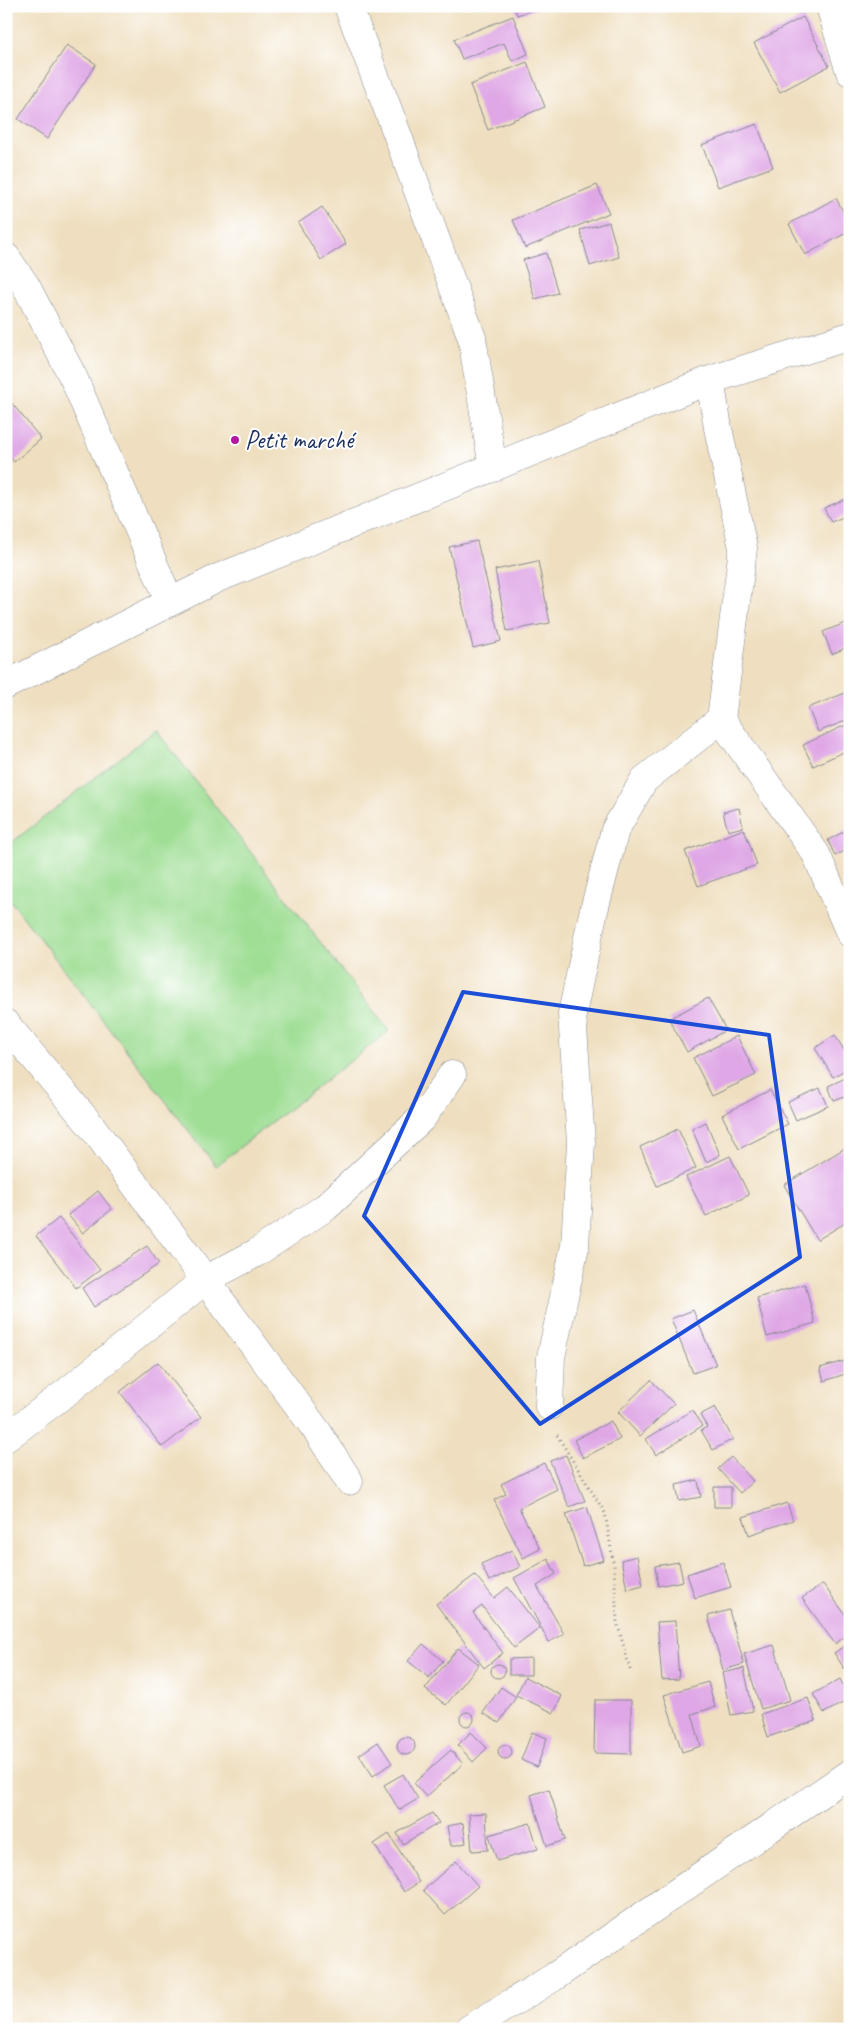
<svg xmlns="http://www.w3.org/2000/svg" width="856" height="2035" font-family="Caveat,sans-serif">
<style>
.green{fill:#9fde94;stroke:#5d8679}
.building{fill:#dfa7e6}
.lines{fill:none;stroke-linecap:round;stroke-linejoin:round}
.minor-casing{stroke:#85878f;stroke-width:29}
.path{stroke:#85878f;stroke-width:3;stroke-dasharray:1 4;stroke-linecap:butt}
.minor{stroke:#fff;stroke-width:28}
.marked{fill:none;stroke:#1d4ed8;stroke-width:4;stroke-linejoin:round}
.poi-dot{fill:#b5179e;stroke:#fff;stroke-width:2}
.labels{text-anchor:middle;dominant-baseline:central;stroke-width:4;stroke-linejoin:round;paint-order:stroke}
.poi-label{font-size:25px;fill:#1b2f5e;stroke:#fff;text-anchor:start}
</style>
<rect width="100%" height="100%" fill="#fff"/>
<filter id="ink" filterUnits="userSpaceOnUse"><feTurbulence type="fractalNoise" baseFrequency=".02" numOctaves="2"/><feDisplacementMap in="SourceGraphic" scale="10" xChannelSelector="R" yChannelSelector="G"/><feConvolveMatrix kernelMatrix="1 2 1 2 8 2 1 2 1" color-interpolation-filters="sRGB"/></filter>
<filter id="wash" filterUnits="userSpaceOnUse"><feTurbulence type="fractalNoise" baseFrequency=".0096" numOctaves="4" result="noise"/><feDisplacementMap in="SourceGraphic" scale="20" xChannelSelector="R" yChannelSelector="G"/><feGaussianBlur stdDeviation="1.12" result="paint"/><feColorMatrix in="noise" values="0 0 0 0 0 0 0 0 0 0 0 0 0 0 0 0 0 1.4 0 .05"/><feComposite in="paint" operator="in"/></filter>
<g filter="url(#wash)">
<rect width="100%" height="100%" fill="#efdfc0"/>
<path class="green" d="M156,730L389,1031L216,1166L6,895V847Z"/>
<g id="blocks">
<path class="building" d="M514,6H543V7L517,15Z
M513,16L528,54L512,61L504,43L462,59L454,39Z
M803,17L829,66L780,92L754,43Z
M67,45L96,64L47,139L18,119Z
M527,62L545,107L488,130L470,85Z
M757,124L773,167L718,187L702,145Z
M597,185L609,213L525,248L513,220Z
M836,198L850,225V231L805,255L789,224Z
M322,207L346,244L321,260L298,223Z
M609,222L619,257L590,266L580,230Z
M546,253L558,293L535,299L523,260Z
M6,396L41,439L14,462L6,452Z
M850,497V514L831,522L824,508Z
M477,541L501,641L473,648L449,547Z
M538,561L550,623L507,631L495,570Z
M850,621V646L832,654L823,632Z
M850,691V719L818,732L808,708Z
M850,723V749L813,766L803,745Z
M739,808L743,827L728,831L723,812Z
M744,829L757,865L698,886L685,851Z
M847,830L850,834V848L835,856L828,840Z
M708,998L726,1030L687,1052L669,1019Z
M835,1035L850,1060V1067L833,1077L815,1048Z
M737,1036L756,1075L712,1096L693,1058Z
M850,1076V1095L834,1101L828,1086Z
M820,1088L828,1106L796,1120L788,1102Z
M770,1090L788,1124L739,1149L722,1115Z
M706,1122L720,1155L706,1162L692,1129Z
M678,1129L696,1168L657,1186L640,1147Z
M850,1145V1220L817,1240L784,1185Z
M730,1156L749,1195L706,1216L686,1177Z
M98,1191L112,1209L83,1233L68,1215Z
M59,1218L100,1270L76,1288L36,1236Z
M147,1246L159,1264L94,1307L82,1288Z
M805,1284L815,1323L767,1337L757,1298Z
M693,1310L716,1365L693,1373L671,1319Z
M844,1361L848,1373L824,1381L820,1368Z
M158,1362L201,1417L162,1447L120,1392Z
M651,1380L674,1404L640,1436L618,1412Z
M715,1407L733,1439L713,1450L701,1430L707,1427L700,1415Z
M693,1410L702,1426L656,1455L646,1439Z
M611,1421L620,1439L583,1458L574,1440Z
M566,1455L585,1501L569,1507L550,1461Z
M731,1457L753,1481L740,1493L718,1469Z
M544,1463L557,1489L519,1508L540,1549L523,1558L494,1500L506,1494L501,1484Z
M698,1480L701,1497L679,1501L676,1485Z
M714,1487H731V1507H714Z
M787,1503L793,1520L749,1535L743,1517Z
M587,1507L604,1560L583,1566L566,1514Z
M512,1550L520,1567L489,1581L481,1564Z
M637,1556L643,1585L627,1589L621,1560Z
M548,1559L556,1574L537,1586L564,1634L549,1642L514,1578Z
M679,1562L683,1581L658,1586L655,1566Z
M723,1562L731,1587L695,1598L687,1574Z
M475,1575L494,1598L508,1587L540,1628L514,1648L482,1606L473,1613L503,1653L484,1668L436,1604Z
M823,1584L850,1621V1633L835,1644L802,1598Z
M729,1610L744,1664L723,1670L708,1616Z
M675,1621L679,1679L662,1680L657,1622Z
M850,1642V1677L834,1653Z
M423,1644L443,1661L429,1678L408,1661Z
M774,1645L790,1700L761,1709L744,1654Z
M458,1648L479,1664L446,1705L425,1689Z
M531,1658V1675H509V1659Z
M491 1671a7 7 0 1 1 14 0a7 7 0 1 1-14 0Z
M744,1668L753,1711L731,1715L722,1673Z
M525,1677L562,1696L554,1713L516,1695Z
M840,1679L850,1699L824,1713L813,1694Z
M708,1682L715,1707L692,1714L701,1746L682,1752L664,1695Z
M501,1687L516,1697L499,1723L483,1713Z
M808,1698L816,1721L768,1737L761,1714Z
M595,1700H631V1754L594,1753Z
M460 1719a7 7 0 1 1 14 0a7 7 0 1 1-14 0Z
M471,1732L487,1748L473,1762L458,1745Z
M532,1732L547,1738L537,1767L521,1760Z
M397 1746a9 9 0 1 1 18 0a9 9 0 1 1-18 0Z
M378,1742L392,1763L373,1776L359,1755Z
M498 1752a7 7 0 1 1 14 0a7 7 0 1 1-14 0Z
M451,1750L463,1764L426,1797L414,1783Z
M403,1774L418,1799L399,1810L384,1785Z
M549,1789L565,1840L547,1846L531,1795Z
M432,1813L439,1823L403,1844L397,1833Z
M486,1813L488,1850L472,1851L469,1814Z
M463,1823L466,1843L451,1846L447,1826Z
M530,1823L538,1849L497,1861L489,1835Z
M389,1834L419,1882L404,1892L374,1844Z
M456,1861L478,1886L445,1915L423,1890Z"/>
</g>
</g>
<g filter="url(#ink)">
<use href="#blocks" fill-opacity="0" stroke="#85878f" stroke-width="1"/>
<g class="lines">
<defs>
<path id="minor" d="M348,6L392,120L472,338L493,468
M830,6L850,72
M6,257L26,286L74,379L170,602
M710,380L718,428L743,548L721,719L816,854L850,933
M6,685L218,578L710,380L850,336
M6,1024L93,1128L317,1431L349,1481
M549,1406L551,1357L575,1246L581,1142L572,1014L593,914L615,830L644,780L721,719
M6,1438L68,1391L205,1280L256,1253L326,1207L422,1118L452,1075
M469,2029L554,1977L850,1773"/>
</defs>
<use href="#minor" class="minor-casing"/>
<path class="path" d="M557,1435L605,1513L614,1566L617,1622L631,1673"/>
<use href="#minor" class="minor"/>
</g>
</g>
<path class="marked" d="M463,992L769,1035L800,1257L540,1424L364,1216Z"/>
<circle class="poi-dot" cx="235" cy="440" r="5"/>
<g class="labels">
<g class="poi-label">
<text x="245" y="440">Petit marché</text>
</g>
</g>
<rect width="856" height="2035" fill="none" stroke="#fff" stroke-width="25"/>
</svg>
